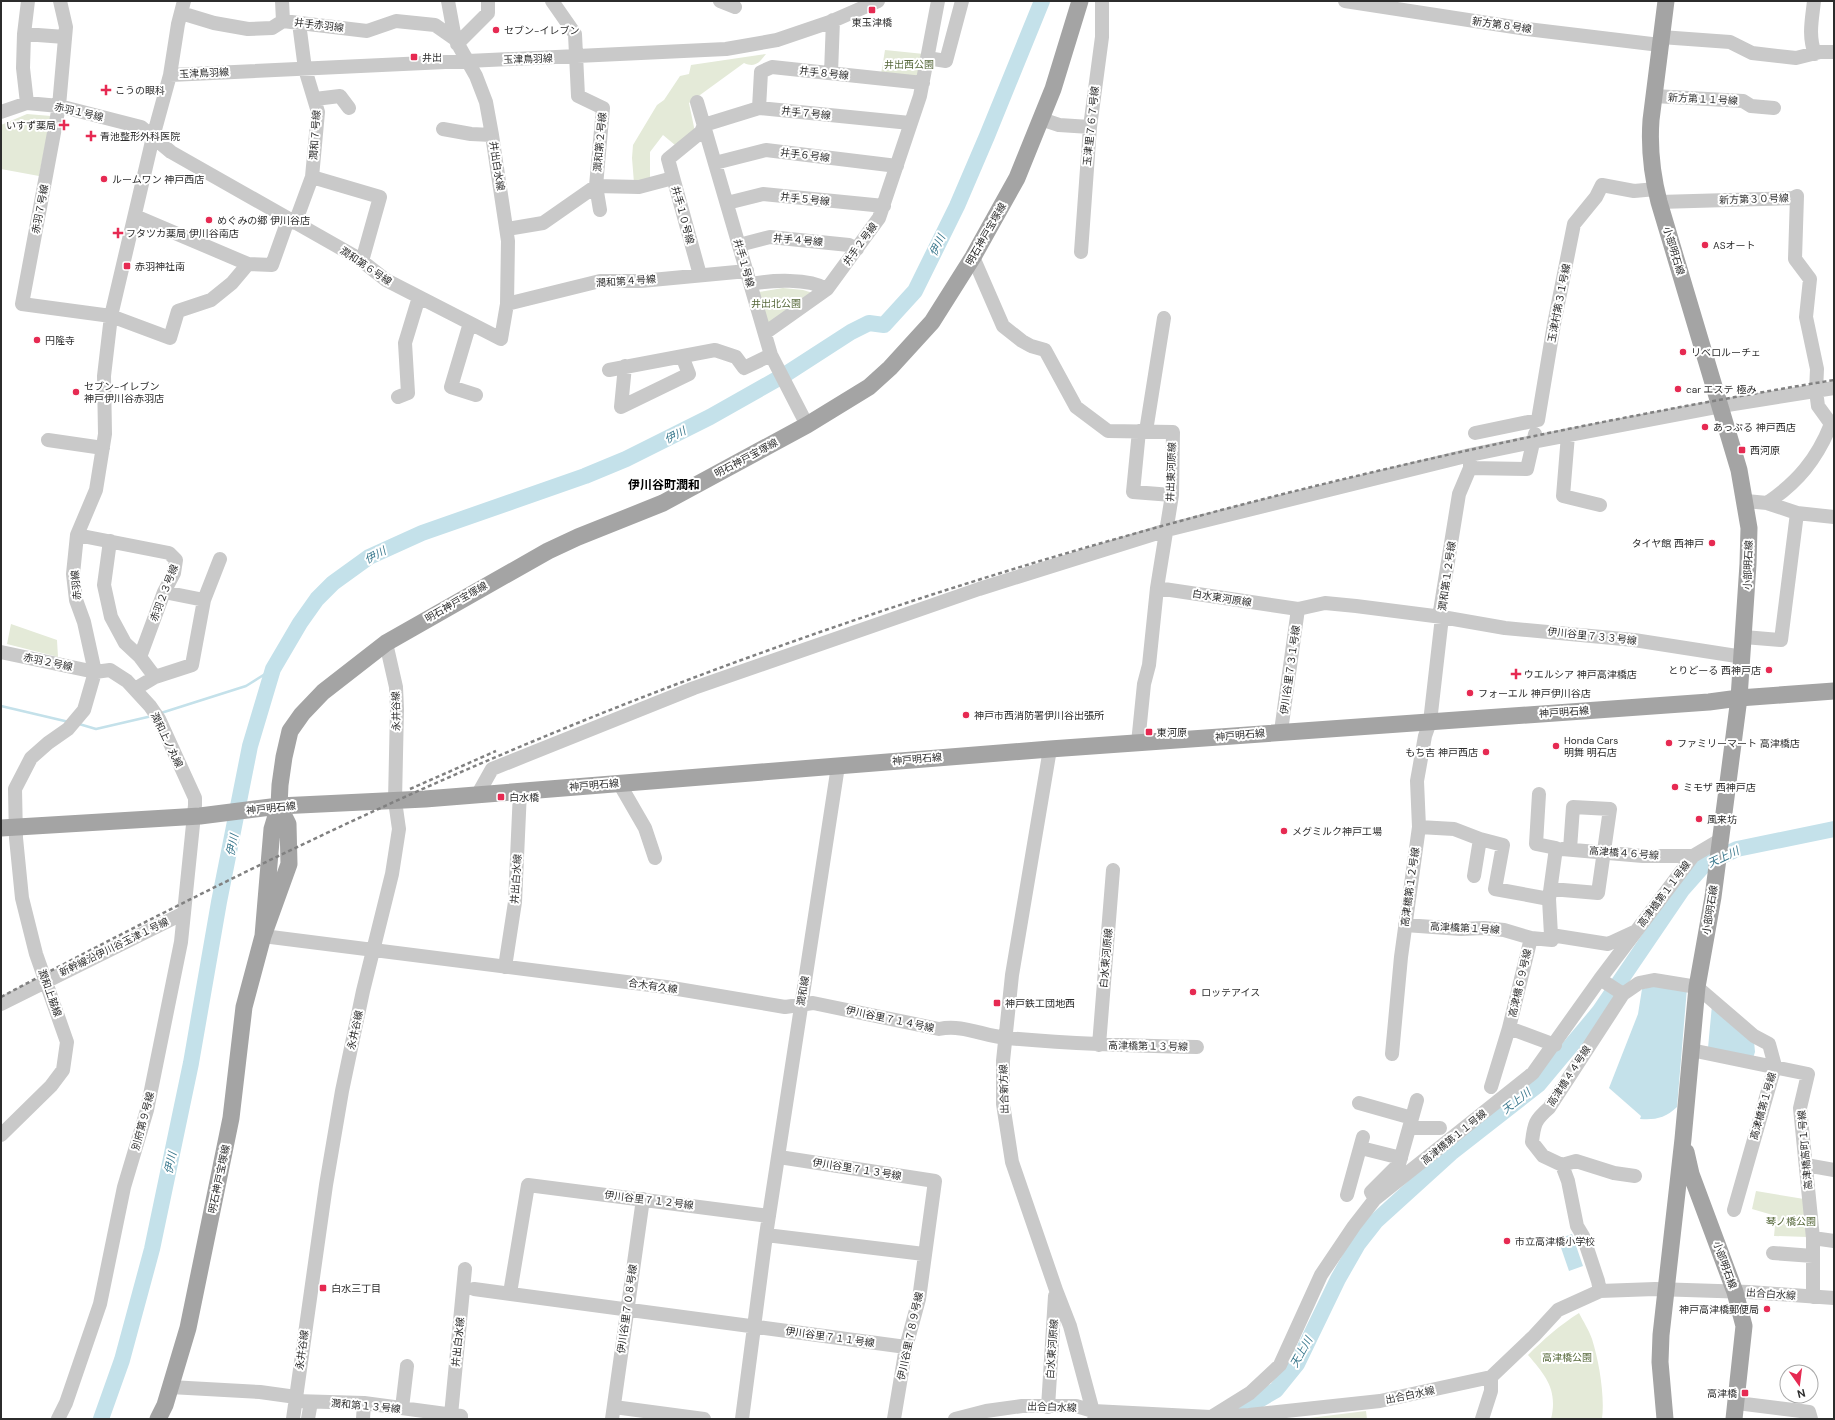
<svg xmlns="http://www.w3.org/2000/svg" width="1835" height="1420" font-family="'DM Sans','Noto Sans JP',sans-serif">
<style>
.green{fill:#e4ead8}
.water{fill:#c4e1ea}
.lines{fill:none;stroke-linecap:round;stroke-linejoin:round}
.stream{stroke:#c4e1ea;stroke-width:2.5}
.river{stroke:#c4e1ea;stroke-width:16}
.minor{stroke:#c9c9c9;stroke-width:14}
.major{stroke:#a4a4a4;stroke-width:17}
.rail{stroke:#818181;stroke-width:2.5;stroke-dasharray:4 3;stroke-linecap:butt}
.poi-dot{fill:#e62a52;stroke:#fff;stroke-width:1.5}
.labels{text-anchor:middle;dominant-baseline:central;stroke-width:4;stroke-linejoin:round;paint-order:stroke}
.poi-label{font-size:10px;fill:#2c2c2c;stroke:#fff;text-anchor:start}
.street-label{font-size:10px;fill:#2c2c2c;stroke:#fff}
.park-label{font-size:10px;fill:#556739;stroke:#fff}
.water-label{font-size:11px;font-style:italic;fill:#3a788d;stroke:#fff}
.quarter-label{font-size:12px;font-weight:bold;fill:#000;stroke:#fff}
</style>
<rect width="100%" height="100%" fill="#fff"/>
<path class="green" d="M885,50L924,54L919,77L881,74Z
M766,54C759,63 755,68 744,63L689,103L695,132L675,145L663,135L650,152V181L634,183L632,158L633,145L657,105L664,100L680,76L689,74L691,65Z
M27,114L51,116L39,176L1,169V125Z
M783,288L803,290L813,293L767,324L759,292Z
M11,624L57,640L58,657L7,644Z
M1756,1191L1804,1199L1808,1237L1774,1236L1776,1216L1752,1209Z
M1579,1313C1583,1321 1589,1330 1592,1339C1599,1361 1605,1396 1602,1419H1551C1558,1390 1546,1376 1528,1355C1544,1339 1560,1325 1579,1313Z
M1366,1411L1367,1419H1301Z"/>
<path class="water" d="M1659,985L1687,988L1677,1107C1665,1118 1656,1120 1640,1119L1641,1116L1609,1088L1638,1014L1642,989Z
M1712,1005L1754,1041L1755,1052L1753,1058L1708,1048Z
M1572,1234L1583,1266L1569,1271L1558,1239Z"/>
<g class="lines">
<path class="stream" d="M1,706L69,722
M161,713L246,686L273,669
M79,724L96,729L152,716"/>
<path class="river" d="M101,1419L122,1360L152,1249L191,1063L219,902L250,746L273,669L300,623L317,599L333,583L369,557L422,533L585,476L626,459L710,417L786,374L851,332L869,323L884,325L915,291L957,206L987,136L1042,1
M1227,1419L1276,1390L1297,1364L1338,1279L1358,1244L1376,1221L1451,1153L1538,1085L1599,1012L1682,890L1705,864L1737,849L1834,829"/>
<path class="minor" d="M60,1L66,27L59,106L22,304L111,316L170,338L178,311L211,300L232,283L248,264L272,265L288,220
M282,1L283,21
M552,1L575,34L578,96L603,108L596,186L600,210
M720,1L735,7
M1345,1L1527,29L1660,45
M1814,1C1812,20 1808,35 1815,54
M181,13L214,23L248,29L272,28L283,21L367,31L396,21L435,25L455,39
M24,34L65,37
M1661,37L1730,42L1752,53L1796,58L1820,52H1834
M457,44L488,13V1
M927,58L946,61L962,1
M831,73L833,20
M170,75L726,49L777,40L830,22L878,1
M1654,96L1743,101L1751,106L1774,108
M315,99L340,96L349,108
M697,102L771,355L807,425
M27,103L23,68L24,34L28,1
M759,108L761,72L772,67L923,83
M1,112L27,103L59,106L141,127L171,152L358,258L386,280L501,339L507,304L508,241L492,135L486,102L476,76L455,39L448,1
M1041,119L1059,125L1090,127
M704,125L759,108L910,123
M443,129L471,134L492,135
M715,163L766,150L897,166
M312,177L380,197L362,261
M1659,202L1793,198L1797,196L1795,259L1810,279L1806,317L1817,369L1816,391L1818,406L1831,424C1817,459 1798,482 1767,503L1746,501
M727,203L763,194L884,206
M135,216L248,264
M295,223L312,177L318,112L305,69L299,23
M507,229L543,223L596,186L639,187L673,178
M739,245L770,237L849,245L857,249
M1081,252L1090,127L1102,37V1
M973,257L1003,326L1022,341L1031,346L1045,350L1076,407L1108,431L1173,432L1172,495L1157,588
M700,275L668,159L701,132L704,125
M751,284C772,280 808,278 827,289
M507,304L600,281H641L747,271
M470,323L451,387L476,395
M765,333L827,289L879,218L920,96L938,1
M625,366L621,407L689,374L682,356
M609,370L715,350L736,357L744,368L771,355
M398,397L408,393L405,343L419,297
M1139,431L1133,492L1172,495
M1146,431L1164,318
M1475,433L1538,420L1554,324L1574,224L1596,197L1602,185L1634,191L1656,189
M1568,435L1563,496L1600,505
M48,440L103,448
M1470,468L1527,469L1535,434
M1767,503L1797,513L1834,517
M77,535L169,553L176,560L174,573L164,592L140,657
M110,541L104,585L111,617L125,643L140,657L155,677
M204,600L220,559
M1744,637L1781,640L1797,513
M1,652L95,672L110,670L127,681L150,706L159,719L195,798V805L181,942L147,1110L124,1187L100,1304L66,1403L58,1419
M135,689L155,677L192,665L204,600L164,592
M1281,731L1298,609
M1138,743L1144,684L1149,665L1157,588L1298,609L1325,603L1356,606L1442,617L1505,628L1634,640L1743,657
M1050,749L1012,975L1003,1061V1104L1012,1162L1056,1290L1070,1326L1095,1419
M619,783L645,828L655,858
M478,794L492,769L694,688L979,589L1167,530L1470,455L1533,442L1721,406L1834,388
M1539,794L1536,844L1556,848L1549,899L1551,935
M1419,827L1454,829L1480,839L1503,845L1495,889L1549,899
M1562,849L1643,856H1693
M1474,876L1480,839
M1551,889L1598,893L1610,809L1573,807L1570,849
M1405,925L1461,929L1484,928L1504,930L1531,938L1552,940L1551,935L1608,944L1634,932
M263,936L666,987L785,1007L813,1003L939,1029C963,1024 983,1036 1007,1038C1071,1044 1133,1046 1197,1047
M505,967L515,902L520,791
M1600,979L1623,994
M1,1004L184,913
M1509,1028L1531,938
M1099,1045L1113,870
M1691,1050L1808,1074L1800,1108L1813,1238V1297
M1392,1054L1401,957L1419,827L1417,781L1425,736L1430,722L1442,617L1440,611L1459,494L1470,468V455
M1491,1087L1509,1028L1555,1045
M1359,1103L1412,1118
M1409,1128H1440
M1,1135L51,1086L63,1070L67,1042L36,954L22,898L16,838L15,789L31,758L48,743L68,729L84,710L95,672L84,622L76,600L73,574L77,535L96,490L105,434L104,376L111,316L153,137L170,75L178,24L184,1
M1361,1148L1401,1158
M779,1157L935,1181L919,1299L906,1347L894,1419
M1562,1165L1576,1161L1614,1173L1635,1176
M1806,1165L1834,1170
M1347,1195L1363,1137
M1375,1199L1371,1192L1399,1164L1417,1100
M766,1235L924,1254
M1813,1238L1834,1241
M1773,1253L1813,1256
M474,1289L906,1347
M1600,1291L1598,1281L1583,1236L1577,1226L1568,1181L1562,1165L1543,1156L1532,1142C1534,1124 1535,1120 1549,1108L1623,994L1639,983L1654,980L1697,987L1754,1036L1769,1044L1775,1066L1734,1210
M510,1293L528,1185L769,1216
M170,1387L260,1392L296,1397
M295,1401L364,1403L461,1416V1419
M1737,1403L1809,1412L1811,1419
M614,1407L704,1419
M1048,1407L1055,1296
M402,1408L407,1366
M451,1415L465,1269
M1213,1416L1250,1393L1280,1365L1321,1275L1354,1226L1375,1199L1533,1073L1600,979L1693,856L1720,840
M293,1419L326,1185L342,1091L363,991L392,874L399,829L395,801L397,709L396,687L386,643
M308,1419L311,1402
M363,1419L364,1403
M612,1419L643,1199
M742,1419L766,1235L838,766
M955,1419L986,1411L1022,1406H1076L1093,1411L1211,1417L1249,1415L1380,1401L1491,1377L1534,1336L1558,1310L1600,1291L1655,1289L1749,1292L1834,1298
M1482,1419L1491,1391V1377"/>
<path class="major" d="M1,828L200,816L279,806L425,799L1050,749L1709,702L1739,698L1834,691
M263,936L272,829L279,806L280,785L284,757L290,731L302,714L323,692L386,643L548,551L578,537L663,503L807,425L869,387L890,368L932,322L973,257L1017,178L1053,89L1080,1
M1686,1152L1691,1174L1735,1292L1744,1326L1734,1419
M158,1419L165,1405L188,1328L231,1118L244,1007L263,936L289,864L288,824L279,806
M1665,1419L1660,1362L1661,1335L1683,1139L1697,987L1713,897L1739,698L1748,564L1749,528L1739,470L1659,202C1652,175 1649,148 1651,120L1666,1"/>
<path class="rail" d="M410,789L496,751
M1,997C173,906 349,818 529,743C948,568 1386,454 1834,380"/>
</g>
<g class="poi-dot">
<rect x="868" y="6" width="8" height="8" rx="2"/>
<circle cx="496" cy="30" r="4"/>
<rect x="410" y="53" width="8" height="8" rx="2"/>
<path d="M104 84h4v4h4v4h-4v4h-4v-4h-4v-4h4z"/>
<path d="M62 119h4v4h4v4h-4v4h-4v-4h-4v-4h4z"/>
<path d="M89 130h4v4h4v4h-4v4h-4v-4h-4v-4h4z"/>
<circle cx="104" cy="179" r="4"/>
<circle cx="209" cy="220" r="4"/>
<path d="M116 227h4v4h4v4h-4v4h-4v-4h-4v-4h4z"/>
<circle cx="1705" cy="245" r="4"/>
<rect x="123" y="262" width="8" height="8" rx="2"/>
<circle cx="37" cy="340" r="4"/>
<circle cx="1683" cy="352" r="4"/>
<circle cx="1678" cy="389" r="4"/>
<circle cx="76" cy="392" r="4"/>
<circle cx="1705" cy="427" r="4"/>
<rect x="1738" y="446" width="8" height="8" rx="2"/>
<circle cx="1712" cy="543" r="4"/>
<circle cx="1769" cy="670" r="4"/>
<path d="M1514 668h4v4h4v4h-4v4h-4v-4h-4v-4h4z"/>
<circle cx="1470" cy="693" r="4"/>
<circle cx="966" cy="715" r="4"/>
<rect x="1145" y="728" width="8" height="8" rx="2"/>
<circle cx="1669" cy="743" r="4"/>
<circle cx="1556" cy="746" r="4"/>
<circle cx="1486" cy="752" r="4"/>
<circle cx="1675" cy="787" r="4"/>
<rect x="497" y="793" width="8" height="8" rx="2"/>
<circle cx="1699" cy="819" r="4"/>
<circle cx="1284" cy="831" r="4"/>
<circle cx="1193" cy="992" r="4"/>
<rect x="993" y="999" width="8" height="8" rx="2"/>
<circle cx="1507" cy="1241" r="4"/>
<rect x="319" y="1284" width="8" height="8" rx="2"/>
<circle cx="1767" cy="1309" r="4"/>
<rect x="1741" y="1389" width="8" height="8" rx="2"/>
</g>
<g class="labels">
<g class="poi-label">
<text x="872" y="22" text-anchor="middle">東玉津橋</text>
<text x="504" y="30">セブン-イレブン</text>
<text x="422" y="57">井出</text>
<text x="115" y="90">こうの眼科</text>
<text x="56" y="125" text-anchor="end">いすず薬局</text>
<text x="100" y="136">青池整形外科医院</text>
<text x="112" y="179">ルームワン 神戸西店</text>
<text x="217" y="220">めぐみの郷 伊川谷店</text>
<text x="126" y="233">フタツカ薬局 伊川谷南店</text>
<text x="1713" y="245">ASオート</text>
<text x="135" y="266">赤羽神社南</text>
<text x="45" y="340">円隆寺</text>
<text x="1691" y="352">リベロルーチェ</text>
<text x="84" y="386">セブン-イレブン<tspan x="84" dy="12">神戸伊川谷赤羽店</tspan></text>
<text x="1686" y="389">car エステ 極み</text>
<text x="1713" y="427">あっぷる 神戸西店</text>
<text x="1750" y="450">西河原</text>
<text x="1704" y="543" text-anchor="end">タイヤ館 西神戸</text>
<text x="1761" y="670" text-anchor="end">とりどーる 西神戸店</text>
<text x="1524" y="674">ウエルシア 神戸高津橋店</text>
<text x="1478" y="693">フォーエル 神戸伊川谷店</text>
<text x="974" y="715">神戸市西消防署伊川谷出張所</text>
<text x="1157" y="732">東河原</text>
<text x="1564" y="740">Honda Cars<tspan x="1564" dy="12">明舞 明石店</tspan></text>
<text x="1677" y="743">ファミリーマート 高津橋店</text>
<text x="1478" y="752" text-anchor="end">もち吉 神戸西店</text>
<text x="1683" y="787">ミモザ 西神戸店</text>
<text x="509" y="797">白水橋</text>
<text x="1707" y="819">風来坊</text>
<text x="1292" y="831">メグミルク神戸工場</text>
<text x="1201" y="992">ロッテアイス</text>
<text x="1005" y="1003">神戸鉄工団地西</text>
<text x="1515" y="1241">市立高津橋小学校</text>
<text x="331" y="1288">白水三丁目</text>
<text x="1759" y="1309" text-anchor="end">神戸高津橋郵便局</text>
<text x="1737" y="1393" text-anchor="end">高津橋</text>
</g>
<g class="street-label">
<text transform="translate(319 25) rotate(7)">井手赤羽線</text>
<text transform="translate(1502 25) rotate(8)">新方第８号線</text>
<text transform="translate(528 59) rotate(-2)">玉津鳥羽線</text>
<text transform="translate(204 73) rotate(-3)">玉津鳥羽線</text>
<text transform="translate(824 73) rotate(6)">井手８号線</text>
<text transform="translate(1703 99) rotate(3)">新方第１１号線</text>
<text transform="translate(79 112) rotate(13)">赤羽１号線</text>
<text transform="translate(806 113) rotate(6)">井手７号線</text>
<text transform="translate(1091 126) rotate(-84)">玉津里７６７号線</text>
<text transform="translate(315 135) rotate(-86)">潤和７号線</text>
<text transform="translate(600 142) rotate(-85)">潤和第２号線</text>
<text transform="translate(805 155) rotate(7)">井手６号線</text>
<text transform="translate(497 166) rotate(81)">井出白水線</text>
<text transform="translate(805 199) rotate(6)">井手５号線</text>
<text transform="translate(1754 199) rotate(-2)">新方第３０号線</text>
<text transform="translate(40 209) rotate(-79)">赤羽７号線</text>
<text transform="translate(683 215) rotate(75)">井手１０号線</text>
<text transform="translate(986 234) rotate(-60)">明石神戸宝塚線</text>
<text transform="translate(798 240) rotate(5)">井手４号線</text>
<text transform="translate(860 244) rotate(-54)">井手２号線</text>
<text transform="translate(1674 251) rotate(73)">小部明石線</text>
<text transform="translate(744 263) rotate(74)">井手１号線</text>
<text transform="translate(366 266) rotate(34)">潤和第６号線</text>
<text transform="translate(626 281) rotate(-4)">潤和第４号線</text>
<text transform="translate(1559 303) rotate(-79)">玉津村第３１号線</text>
<text transform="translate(746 458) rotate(-28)">明石神戸宝塚線</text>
<text transform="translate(1171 472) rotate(-88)">井出東河原線</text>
<text transform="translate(1748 565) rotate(-88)">小部明石線</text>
<text transform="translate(1447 576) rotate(-82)">潤和第１２号線</text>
<text transform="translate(76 585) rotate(-95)">赤羽線</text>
<text transform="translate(164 593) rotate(-69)">赤羽２３号線</text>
<text transform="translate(1222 598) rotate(9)">白水東河原線</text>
<text transform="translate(456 602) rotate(-30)">明石神戸宝塚線</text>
<text transform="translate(1592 636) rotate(6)">伊川谷里７３３号線</text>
<text transform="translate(48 662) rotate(12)">赤羽２号線</text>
<text transform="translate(1290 670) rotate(-82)">伊川谷里７３１号線</text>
<text transform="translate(396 711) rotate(-91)">永井谷線</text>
<text transform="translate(1564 712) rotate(-4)">神戸明石線</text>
<text transform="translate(1240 735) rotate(-5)">神戸明石線</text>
<text transform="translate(167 740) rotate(64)">潤和上ノ丸線</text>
<text transform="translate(917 759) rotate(-5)">神戸明石線</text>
<text transform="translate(594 785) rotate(-5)">神戸明石線</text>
<text transform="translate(271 808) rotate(-6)">神戸明石線</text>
<text transform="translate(1624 853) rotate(4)">高津橋４６号線</text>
<text transform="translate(516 879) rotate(-86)">井出白水線</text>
<text transform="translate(1410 887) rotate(-82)">高津橋第１２号線</text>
<text transform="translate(1664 894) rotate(-53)">高津橋第１１号線</text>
<text transform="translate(1710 910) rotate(-81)">小部明石線</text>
<text transform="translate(1465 928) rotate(3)">高津橋第１号線</text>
<text transform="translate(114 947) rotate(-26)">新幹線沿伊川谷玉津１号線</text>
<text transform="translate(1106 958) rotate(-85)">白水東河原線</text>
<text transform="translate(1520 983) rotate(-77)">高津橋６９号線</text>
<text transform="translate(653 986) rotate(8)">合木有久線</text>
<text transform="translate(803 991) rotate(-81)">潤和線</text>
<text transform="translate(50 993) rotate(70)">潤和上脇線</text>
<text transform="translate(890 1019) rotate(12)">伊川谷里７１４号線</text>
<text transform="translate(355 1030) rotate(-78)">永井谷線</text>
<text transform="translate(1148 1046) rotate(1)">高津橋第１３号線</text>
<text transform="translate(1569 1076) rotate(-57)">高津橋４４号線</text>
<text transform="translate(1004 1089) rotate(-92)">出合新方線</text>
<text transform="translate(1763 1106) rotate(-74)">高津橋第１号線</text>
<text transform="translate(143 1121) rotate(-75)">別府第９号線</text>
<text transform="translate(1454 1137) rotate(-39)">高津橋第１１号線</text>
<text transform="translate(1805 1150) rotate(-95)">高津橋高町１号線</text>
<text transform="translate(857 1169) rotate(9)">伊川谷里７１３号線</text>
<text transform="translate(219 1179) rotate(-78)">明石神戸宝塚線</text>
<text transform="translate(649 1200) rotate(7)">伊川谷里７１２号線</text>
<text transform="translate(1725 1265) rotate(70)">小部明石線</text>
<text transform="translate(1771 1294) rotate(4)">出合白水線</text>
<text transform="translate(627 1309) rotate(-82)">伊川谷里７０８号線</text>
<text transform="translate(910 1336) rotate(-78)">伊川谷里７８９号線</text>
<text transform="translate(830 1337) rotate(8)">伊川谷里７１１号線</text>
<text transform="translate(458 1342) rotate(-84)">井出白水線</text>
<text transform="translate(1052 1349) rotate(-86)">白水東河原線</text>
<text transform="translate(302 1350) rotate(-82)">永井谷線</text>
<text transform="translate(1410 1395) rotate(-12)">出合白水線</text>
<text transform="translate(366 1406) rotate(5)">潤和第１３号線</text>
<text transform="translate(1052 1407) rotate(2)">出合白水線</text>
</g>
<g class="park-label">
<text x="909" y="64">井出西公園</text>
<text x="776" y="303">井出北公園</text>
<text x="1791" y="1221">琴ノ橋公園</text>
<text x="1567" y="1357">高津橋公園</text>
</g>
<g class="water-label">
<text transform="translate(937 245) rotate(-64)">伊川</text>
<text transform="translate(675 435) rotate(-27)">伊川</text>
<text transform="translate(375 555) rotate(-28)">伊川</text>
<text transform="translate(232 845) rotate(-79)">伊川</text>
<text transform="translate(1723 857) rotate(-25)">天上川</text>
<text transform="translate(1516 1101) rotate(-38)">天上川</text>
<text transform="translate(170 1163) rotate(-78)">伊川</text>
<text transform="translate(1301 1352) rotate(-61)">天上川</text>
</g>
<g class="quarter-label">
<text x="664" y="485">伊川谷町潤和</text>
</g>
</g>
<rect width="1835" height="1420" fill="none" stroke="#2c2c2c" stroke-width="4"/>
<g transform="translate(1799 1384) rotate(166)"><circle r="19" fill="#ffffff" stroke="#ababab"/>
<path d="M0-3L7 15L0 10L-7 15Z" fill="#e62a52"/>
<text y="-6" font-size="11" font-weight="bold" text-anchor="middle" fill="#2c2c2c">N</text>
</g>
</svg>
